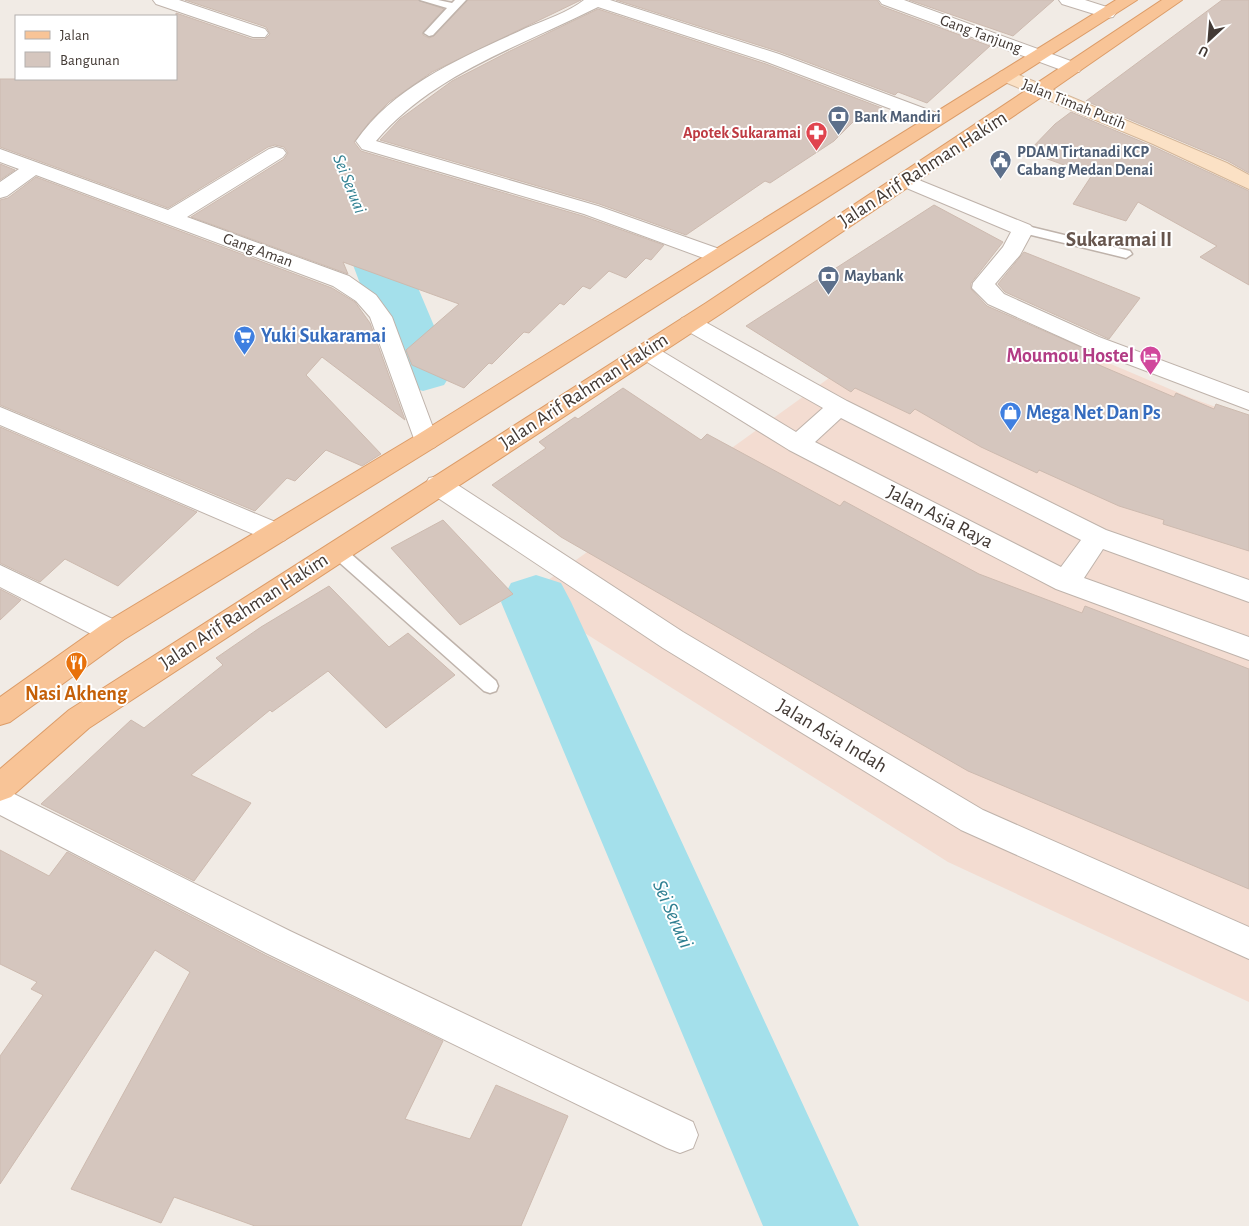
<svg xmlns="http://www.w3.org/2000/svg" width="1249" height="1226" font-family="'Alegreya Sans',sans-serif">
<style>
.commercial{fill:#f3dcd1}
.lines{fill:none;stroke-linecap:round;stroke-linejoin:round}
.river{fill:#a4e0eb;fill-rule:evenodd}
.building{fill:#d5c6be;stroke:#cdbaaf}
.service-casing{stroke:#bfb3ab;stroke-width:3}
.minor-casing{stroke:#bfb3ab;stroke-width:2}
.tertiary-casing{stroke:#bfb3ab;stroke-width:2}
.secondary-casing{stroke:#d2b599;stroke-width:2}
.primary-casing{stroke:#dc9c68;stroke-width:2}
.service{fill:#fff;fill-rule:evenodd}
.minor{fill:#fff;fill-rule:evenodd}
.tertiary{fill:#fff;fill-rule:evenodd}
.secondary{fill:#fbe1c5;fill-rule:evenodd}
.primary{fill:#f8c497;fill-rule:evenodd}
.labels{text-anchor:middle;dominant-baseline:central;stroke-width:4;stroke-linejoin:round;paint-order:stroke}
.far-street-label{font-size:16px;fill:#433a35;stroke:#fff}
.far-service-label{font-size:16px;font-weight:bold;fill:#4e5e75;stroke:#fff;text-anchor:start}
.far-health-label{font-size:16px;font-weight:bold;fill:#be3a42;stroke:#fff;text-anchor:end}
.far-water-label{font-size:18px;font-style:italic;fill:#308092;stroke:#fff}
.street-label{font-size:20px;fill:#433a35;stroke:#fff}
.shop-label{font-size:20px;font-weight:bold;fill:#366cbe;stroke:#fff;text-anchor:start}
.hotel-label{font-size:20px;font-weight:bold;fill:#b23c85;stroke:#fff;text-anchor:end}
.food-label{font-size:20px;font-weight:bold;fill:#c56008;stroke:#fff}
.far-district-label{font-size:21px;font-weight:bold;fill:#66554d;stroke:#fff}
.water-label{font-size:21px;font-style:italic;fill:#308092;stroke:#fff}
</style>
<rect width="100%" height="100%" fill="#f1ebe5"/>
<path class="commercial" d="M946,294L1191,398L1249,419V1002L948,862L526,596Z"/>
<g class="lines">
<path class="river" d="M350,172L368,177L376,188L453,371L444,385L423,391L402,385L393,371L324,188L332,177Z
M536,575L561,583L571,602L859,1226H763L501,602L511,583Z"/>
</g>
<path class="building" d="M185,0H418L444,9L423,32V35L429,38L434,36L468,0H581L432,72L389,102L371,120L354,142L361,151L583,216L664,245L651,260L646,258L626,278L609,271L590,289L583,286L564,305L560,303L529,333L524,332L492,364L489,363L464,388L412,365L406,350L459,304L343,262L348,274L191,217L284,159L288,153L284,147L275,145L268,147L168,208L0,147V79H176V13L252,39H265L270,34L266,27Z
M616,0H877L881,6L990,46L927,103L898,92L895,95L780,52Z
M909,0H1054L1013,36Z
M1222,0H1249V173L1228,161L1086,101Z
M598,9L766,64L882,108L869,121L858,117L834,141L770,183L765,181L686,235L599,204L380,140L400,119L452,81L510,51Z
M1071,112L1152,146L1249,191V285L1200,257L1217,246L1138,202L1126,221L1073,204L1092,175L1028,152L1055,124Z
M0,164L15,170L0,180Z
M36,177L332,288L355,302L370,323L405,420L322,357L306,375L381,454L362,466L326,450L295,481L287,478L255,511L0,405V200L8,198Z
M934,205L1003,242L971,283V289L987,306L1097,354L1092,362L1174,397L1176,393L1214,409L1216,404L1249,415V551L1163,524L1164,520L1119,506L1039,470L1037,473L981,447L915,409L910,414L855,388L851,392L746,326Z
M1024,252L1140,298L1109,339L1100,335L1005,292L998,284Z
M623,388L701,440L707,434L840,506L844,501L979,574L1082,613L1085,606L1249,669V889L968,771L561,537L492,485L546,448L539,442L575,417L578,419Z
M0,427L197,512L118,586L65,559L40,582L0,563Z
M443,520L513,594L460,625L391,548Z
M329,586L389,647L408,633L455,675L386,728L328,671L272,712L270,710L191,775L251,803L194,881L41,804L131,720L144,728L223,665L216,658L261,627Z
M0,589L21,600L0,620Z
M0,850L49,876L67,852L265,955L443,1041L405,1119L470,1139L496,1085L568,1116L521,1226H255L174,1197L161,1223L71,1189L190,972L155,950L0,1184V1056L43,995L31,989L37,982L0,964Z"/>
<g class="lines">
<defs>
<path id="service" d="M420,0H438L452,3L455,0H466L433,35L429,36L424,33L447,8Z
M1023,225L1130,251L1132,254L1126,258L1019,232L1017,229L1019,226Z
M337,545L343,547L496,681L498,686L496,691L490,693L484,691L331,555L329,551L331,547Z"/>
<path id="minor" d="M153,0H179L265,29L268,33L265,37H253L156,4Z
M584,0H610L779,54L942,115L945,119L942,123H928L767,62L598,7C521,46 433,74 376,141L598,206L725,251L728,256L725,261L717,263L584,214L362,149L356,141C395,84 466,56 526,28C545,20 569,12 584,0Z
M879,0H904L1079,64L1082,68L1079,72H1067L882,4Z
M1059,0H1085L1113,9L1116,13L1113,17L1107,18L1062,4Z
M276,147L283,149L286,153L283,157L187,217L349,276L376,295L392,317L438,441L435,447L426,450L417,447L370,317L356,301L333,286L36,175L7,196L0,198V182L19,169L0,162V149L168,210L269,149Z
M904,174L1030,225L1034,229L1020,255L995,284L1004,294L1099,337L1249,393V410L1083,347L988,304L972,288L973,283L1003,247L1011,232L897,184L894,180L897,176Z
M690,316L698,318L847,401L1106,530L1249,580V602L1103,549L1084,578L1249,637V660L1056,589L789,450L639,357L635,352L639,347L647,344L655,347L796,432L823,408L682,328L679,323L682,318ZM841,418L1081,540L1061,567L815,442Z
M0,407L285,526L289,533L285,540L276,543L267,540L0,425Z
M438,476L447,478L683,632L983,810L1249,927V959L961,830L663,648L429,492L425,485L429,478Z
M0,787L290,931L693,1122L698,1135L693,1148L680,1153L667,1148L266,953L0,815Z"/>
<path id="tertiary" d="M0,565L123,624L127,632L123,640L113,643L103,640L0,587Z"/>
<path id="secondary" d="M1007,70L1227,163L1249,175V189L1153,144L1000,80L998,76L1000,72Z"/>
<path id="primary" d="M1116,0H1137L435,447L123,640L10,722L0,725V697L103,624L417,435Z
M1162,0H1182L1049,92L722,313L89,728L11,797L0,801V769L69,710L706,303Z"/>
</defs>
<use href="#service" class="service-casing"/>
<use href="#minor" class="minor-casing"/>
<use href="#tertiary" class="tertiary-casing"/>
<use href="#secondary" class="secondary-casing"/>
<use href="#primary" class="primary-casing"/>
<use href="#service" class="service"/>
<use href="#minor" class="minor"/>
<use href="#tertiary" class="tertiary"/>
<use href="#secondary" class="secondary"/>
<use href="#primary" class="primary"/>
</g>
<defs>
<symbol id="bank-pin" viewBox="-11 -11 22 30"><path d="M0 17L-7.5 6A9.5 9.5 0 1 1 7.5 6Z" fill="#5c6f8a" stroke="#fff"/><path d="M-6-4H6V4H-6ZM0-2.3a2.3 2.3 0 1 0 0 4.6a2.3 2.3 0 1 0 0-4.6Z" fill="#fff"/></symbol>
<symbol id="pharmacy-pin" viewBox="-11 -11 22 30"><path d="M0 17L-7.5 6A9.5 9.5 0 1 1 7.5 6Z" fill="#e0444e" stroke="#fff"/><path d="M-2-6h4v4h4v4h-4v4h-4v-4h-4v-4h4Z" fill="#fff"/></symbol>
<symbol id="civic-pin" viewBox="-11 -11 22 30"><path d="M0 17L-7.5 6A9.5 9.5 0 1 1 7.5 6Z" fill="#5c6f8a" stroke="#fff"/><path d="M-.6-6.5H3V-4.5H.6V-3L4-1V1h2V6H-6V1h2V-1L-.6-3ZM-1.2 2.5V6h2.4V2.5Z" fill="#fff"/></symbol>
<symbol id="supermarket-pin" viewBox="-11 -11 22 30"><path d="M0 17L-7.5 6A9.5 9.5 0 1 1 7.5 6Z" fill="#3f7fe0" stroke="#fff"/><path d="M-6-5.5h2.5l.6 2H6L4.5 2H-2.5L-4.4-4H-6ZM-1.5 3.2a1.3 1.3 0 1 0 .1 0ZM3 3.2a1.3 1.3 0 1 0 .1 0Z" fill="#fff"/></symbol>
<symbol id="hotel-pin" viewBox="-11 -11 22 30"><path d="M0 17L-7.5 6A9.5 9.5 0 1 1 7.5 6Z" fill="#d1479c" stroke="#fff"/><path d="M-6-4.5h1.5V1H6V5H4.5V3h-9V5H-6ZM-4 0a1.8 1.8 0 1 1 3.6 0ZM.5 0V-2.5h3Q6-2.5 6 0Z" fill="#fff"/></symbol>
<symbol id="shop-pin" viewBox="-11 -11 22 30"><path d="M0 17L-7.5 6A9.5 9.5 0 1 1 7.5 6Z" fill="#3f7fe0" stroke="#fff"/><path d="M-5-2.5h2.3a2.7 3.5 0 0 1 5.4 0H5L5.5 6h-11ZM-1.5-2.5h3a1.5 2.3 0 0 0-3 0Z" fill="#fff"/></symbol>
<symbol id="restaurant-pin" viewBox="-11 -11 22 30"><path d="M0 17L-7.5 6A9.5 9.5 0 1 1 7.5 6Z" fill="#e8710a" stroke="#fff"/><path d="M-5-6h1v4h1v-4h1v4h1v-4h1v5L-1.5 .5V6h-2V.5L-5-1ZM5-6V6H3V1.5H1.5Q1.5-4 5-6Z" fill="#fff"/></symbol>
</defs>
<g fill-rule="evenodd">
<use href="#bank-pin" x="826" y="104" width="25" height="34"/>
<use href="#pharmacy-pin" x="804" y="120" width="25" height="34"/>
<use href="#civic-pin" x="988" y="148" width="25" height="34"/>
<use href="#bank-pin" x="816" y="264" width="25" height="34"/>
<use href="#supermarket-pin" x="232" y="324" width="25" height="34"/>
<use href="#hotel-pin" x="1138" y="344" width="25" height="34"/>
<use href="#shop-pin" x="998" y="400" width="25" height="34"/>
<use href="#restaurant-pin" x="64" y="650" width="25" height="34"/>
</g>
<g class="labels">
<g class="far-street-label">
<text transform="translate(981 34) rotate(20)">Gang Tanjung</text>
<text transform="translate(1074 104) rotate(22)">Jalan Timah Putih</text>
<text transform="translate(258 250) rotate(20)">Gang Aman</text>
</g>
<g class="far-service-label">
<text x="854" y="117">Bank Mandiri</text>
<text x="1017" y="152">PDAM Tirtanadi KCP<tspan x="1017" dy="18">Cabang Medan Denai</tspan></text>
<text x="844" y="276">Maybank</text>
</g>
<g class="far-health-label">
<text x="801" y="133">Apotek Sukaramai</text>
</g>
<g class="far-water-label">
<text transform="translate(349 184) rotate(68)">Sei Seruai</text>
</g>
<g class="street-label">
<text transform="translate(923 169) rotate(-33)">Jalan Arif Rahman Hakim</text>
<text transform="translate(584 391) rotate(-33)">Jalan Arif Rahman Hakim</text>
<text transform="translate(940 517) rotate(27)">Jalan Asia Raya</text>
<text transform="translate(244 611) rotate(-33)">Jalan Arif Rahman Hakim</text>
<text transform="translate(832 736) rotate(31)">Jalan Asia Indah</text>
</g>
<g class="shop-label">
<text x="261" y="336">Yuki Sukaramai</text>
<text x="1026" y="413">Mega Net Dan Ps</text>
</g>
<g class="hotel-label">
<text x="1134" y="356">Moumou Hostel</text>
</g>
<g class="food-label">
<text x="76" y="694">Nasi Akheng</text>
</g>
<g class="far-district-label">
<text x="1119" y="239">Sukaramai II</text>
</g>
<g class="water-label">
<text transform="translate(673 914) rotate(66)">Sei Seruai</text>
</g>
</g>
<rect x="15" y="15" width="162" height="65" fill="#ffffff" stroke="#b4b0ae"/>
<rect x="25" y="31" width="25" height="8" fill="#f8c497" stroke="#b4b0ae"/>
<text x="60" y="40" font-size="15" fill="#433a35">Jalan</text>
<rect x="25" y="52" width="25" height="15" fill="#d5c6be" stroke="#b4b0ae"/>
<text x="60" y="65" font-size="15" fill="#433a35">Bangunan</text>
<g transform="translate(1209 40) rotate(206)" stroke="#ffffff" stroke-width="4" paint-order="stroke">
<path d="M0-4L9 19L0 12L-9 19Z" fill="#433a35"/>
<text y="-8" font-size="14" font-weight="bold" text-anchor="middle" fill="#433a35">U</text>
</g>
</svg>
